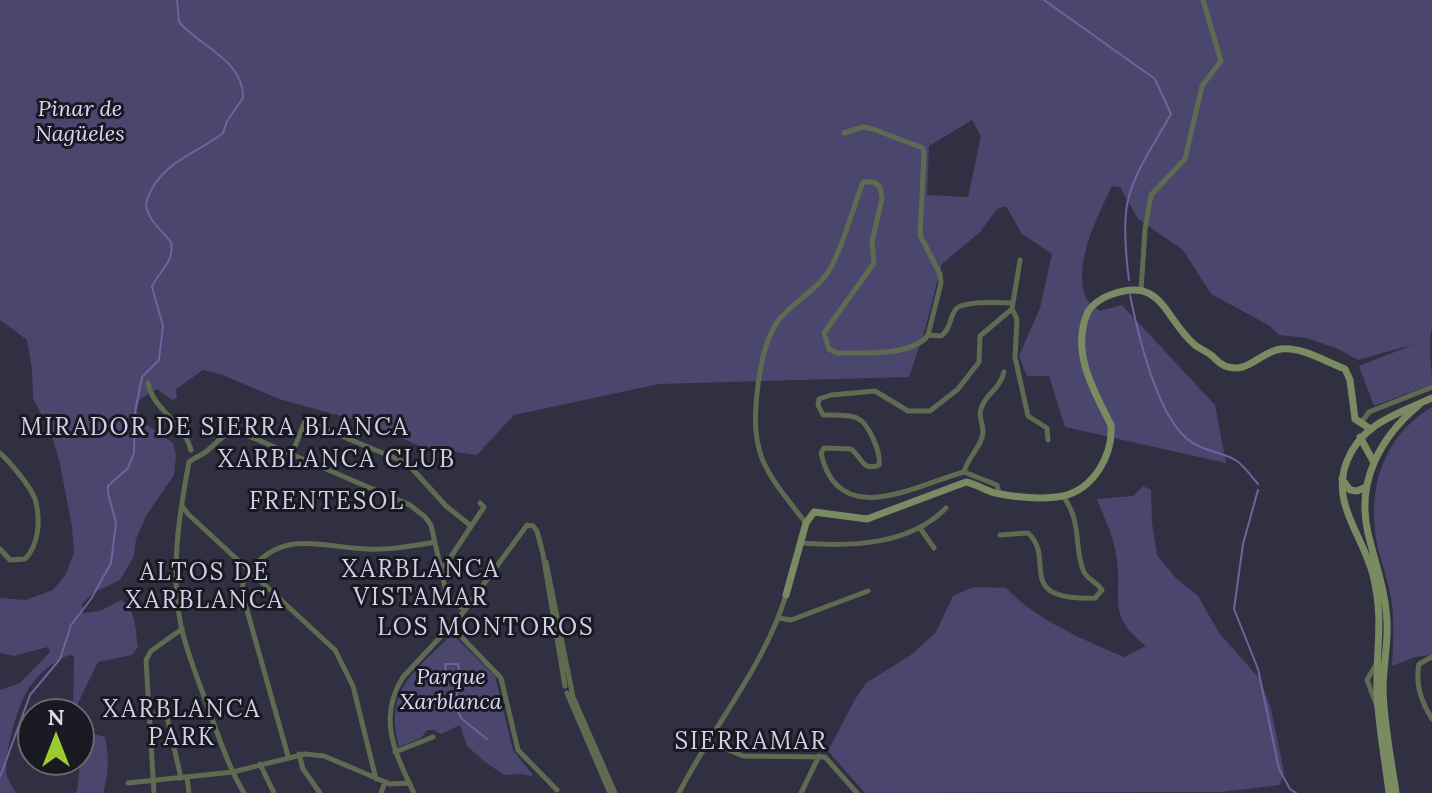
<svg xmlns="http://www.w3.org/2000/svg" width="1432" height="793" font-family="Lora,serif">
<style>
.green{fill:#4b466e;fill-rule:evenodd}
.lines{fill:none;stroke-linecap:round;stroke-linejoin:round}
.stream{stroke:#6c649e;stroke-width:2}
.street{stroke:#606a51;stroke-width:5}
.secondary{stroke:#7a8a61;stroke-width:7}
.labels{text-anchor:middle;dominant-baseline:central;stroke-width:6;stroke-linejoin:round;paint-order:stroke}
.park-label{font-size:22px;font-style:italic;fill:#d9d6f9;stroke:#191921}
.neighbourhood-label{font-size:24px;letter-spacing:2px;fill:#d2d0e8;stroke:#191921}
</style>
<rect width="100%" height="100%" fill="#312f42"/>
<path class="green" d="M0,0H1432V328C1428,345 1432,366 1432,384L1374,406L1359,366L1415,344L1358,360L1338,349L1307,338L1279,335L1270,326L1211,294L1183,250L1138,219L1120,187L1112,186C1098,216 1072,264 1086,298C1089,303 1095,307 1100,311L1122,305L1215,405L1226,463L1065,427L1049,376H1027L1019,356L1040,308L1052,254L1022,234L1006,206L997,209L980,232L942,264L924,333L909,377L659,384L514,415L477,455L422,447L370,424L279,399L223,375L203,370L176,389L177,398L172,400L157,389L140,399L137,410L140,420L173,443L176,455L174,475L146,516L136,539L134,556L120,580L93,593L82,604L83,613L100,611L121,600C137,610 135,631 138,647L132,655L98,662L73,713L74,656L69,655C53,661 36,676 27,691C17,707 3,758 7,776C9,782 13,788 16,793H0V690L20,683L50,652L48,647L14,656L0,653V598L26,600L53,590L66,574L74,553L72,527L60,464L52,436L33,398L32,369L27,340L0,320ZM972,120L981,136L968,197L927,195L929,146Z
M1432,407V655L1415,657L1392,666C1393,643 1395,620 1391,598C1388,580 1381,562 1377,544C1367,489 1382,437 1432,407Z
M1143,486L1151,490L1152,523L1157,555L1175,577L1198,596L1219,633L1260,679L1271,709L1284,772L1280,785L1221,792L865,793L828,751L854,701L866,683L911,655L936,632L953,596L973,587L1006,588C1038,621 1082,639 1124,657L1146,646C1104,613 1124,598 1116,554C1113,534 1104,518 1097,499L1133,496Z
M452,634L495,676L513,750L533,775L531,776L522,774L504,775L485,762L467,746L460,725L441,734L434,730H427L421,738L399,747C383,689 415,672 452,634Z
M94,734L105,737C109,757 109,773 103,793H74L77,791C80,771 79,754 87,735Z"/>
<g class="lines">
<path class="stream" d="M1044,0L1155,79L1171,114C1155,143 1133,173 1127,205C1123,229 1126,257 1129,280
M1130,295C1138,334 1154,404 1182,434C1200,453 1220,450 1237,461C1245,467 1252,477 1258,484
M1258,490L1243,544L1234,609L1258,669L1279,769L1290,789L1296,793
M454,678L446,677L445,664H458L460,674L454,678L457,696L455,706L462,719L487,739
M0,777L30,695L60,659L71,625L91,599L111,563L116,523L108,493V486L128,468L134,453L135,412L142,377L159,360L163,326L152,287C159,270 175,263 171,242C163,232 147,219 146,205C146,199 150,193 153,187C170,159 199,152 223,133L227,121L243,98C244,60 200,47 179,22L177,0"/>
<path class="street" d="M1141,290L1145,230L1151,195L1185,159L1202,86L1221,61L1203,0
M1013,303L1020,260
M1012,309L1017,319L1015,357L1028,416L1047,428L1048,440
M928,335L941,336C951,329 949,318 956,309C964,300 1001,303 1013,303L1012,309L980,336L979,362L958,389L930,411H908L875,391L831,395L819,399L818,405L823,415C833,415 848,414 857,418C869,423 881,453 879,465C862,472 862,457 851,449L824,448L821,453C838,532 918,484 964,472C967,458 984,444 983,430C982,420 977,415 983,404C989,392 1000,388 1004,372
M148,383C153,410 183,421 191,450
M1361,423L1369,412L1432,387
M0,453C10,462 31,487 35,499C41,519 39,545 25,559L10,560L0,549
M292,454L305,421L407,463L446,506L471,526
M964,472L997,485L999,493
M182,506L188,514L335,650L353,686L376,779
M806,523C764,470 749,455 758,385C761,363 765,340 778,321C792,302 818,290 830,269C843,246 853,208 863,182H874L880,187L882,198L872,242L874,263L824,333L829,349L837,353C862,353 914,356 928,335L941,283L940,274L920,235L924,155L923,148L873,129L863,127L844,133
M920,528L934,548
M1000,535L1028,533C1057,559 1012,601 1095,598L1102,590C1097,582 1088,580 1084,572C1073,548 1083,523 1063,496
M802,543C851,547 910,545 946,508
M546,562L573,697L615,793
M440,568L446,564L484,507L480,503
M779,618L791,620L868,591
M451,626L501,678L518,750L557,790
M1432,657L1419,664C1415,684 1421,701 1432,719
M567,693L610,793
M1377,706L1367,680L1378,661
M149,714H165L167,717L181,778
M707,741L743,756L825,757L857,793
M395,752L433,737
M299,754L303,769L320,793
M288,756L243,596C240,582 246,574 256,564C288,530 327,548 367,549C391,550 412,546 435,542
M260,764L274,793
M187,778L189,793
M128,783L233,772L305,754L324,756L390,784L409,783
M154,793L146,660L151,651L182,629
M244,793C228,766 219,737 208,708C199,681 187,654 181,626C170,572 179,515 189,462C195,457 201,456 207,451C220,440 224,431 242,433L410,505L425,517L431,525L446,592L452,601L465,610
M381,793L385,782
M414,793C395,753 377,718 403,677L461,615L527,525L533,526L537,531L543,554L565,686
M679,793C713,726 764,667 786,595
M801,793L819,756"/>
<path class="secondary" d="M1360,437L1373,461
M1342,479L1350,490L1357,491L1366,487
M786,595L806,523L814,512L867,519L966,482C976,484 985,490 995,493C1014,497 1043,500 1063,496C1094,489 1113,455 1111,425C1094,391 1071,353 1087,314C1090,306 1101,298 1110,295C1163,275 1164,319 1195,345C1200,349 1206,351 1211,355C1216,359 1218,363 1225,366C1248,375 1259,352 1281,349C1303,347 1324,361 1345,369L1350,380L1355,419L1369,428
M1389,793C1385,759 1378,724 1377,690C1376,647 1384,620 1373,575C1363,535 1330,503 1347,461C1362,423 1398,414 1432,398
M1396,793C1391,759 1384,724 1383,690C1383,667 1388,645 1387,623C1386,592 1375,563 1368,533C1356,482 1380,437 1419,405"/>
</g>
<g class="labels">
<g class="park-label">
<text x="80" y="108">Pinar de<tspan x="80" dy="25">Nagüeles</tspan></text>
<text x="451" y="676">Parque<tspan x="451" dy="25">Xarblanca</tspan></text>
</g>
<g class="neighbourhood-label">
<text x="215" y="426">MIRADOR DE SIERRA BLANCA</text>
<text x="337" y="458">XARBLANCA CLUB</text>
<text x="327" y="500">FRENTESOL</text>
<text x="421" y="568">XARBLANCA<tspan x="421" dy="28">VISTAMAR</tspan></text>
<text x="205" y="571">ALTOS DE<tspan x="205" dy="28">XARBLANCA</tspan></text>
<text x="486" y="626">LOS MONTOROS</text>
<text x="182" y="708">XARBLANCA<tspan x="182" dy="28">PARK</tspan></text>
<text x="751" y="740">SIERRAMAR</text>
</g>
</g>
<g transform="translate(56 737)"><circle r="38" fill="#191921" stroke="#676770" stroke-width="2"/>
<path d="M0-6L14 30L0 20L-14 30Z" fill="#9cca31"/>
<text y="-12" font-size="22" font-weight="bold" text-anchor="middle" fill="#dcdbe7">N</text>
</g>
</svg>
